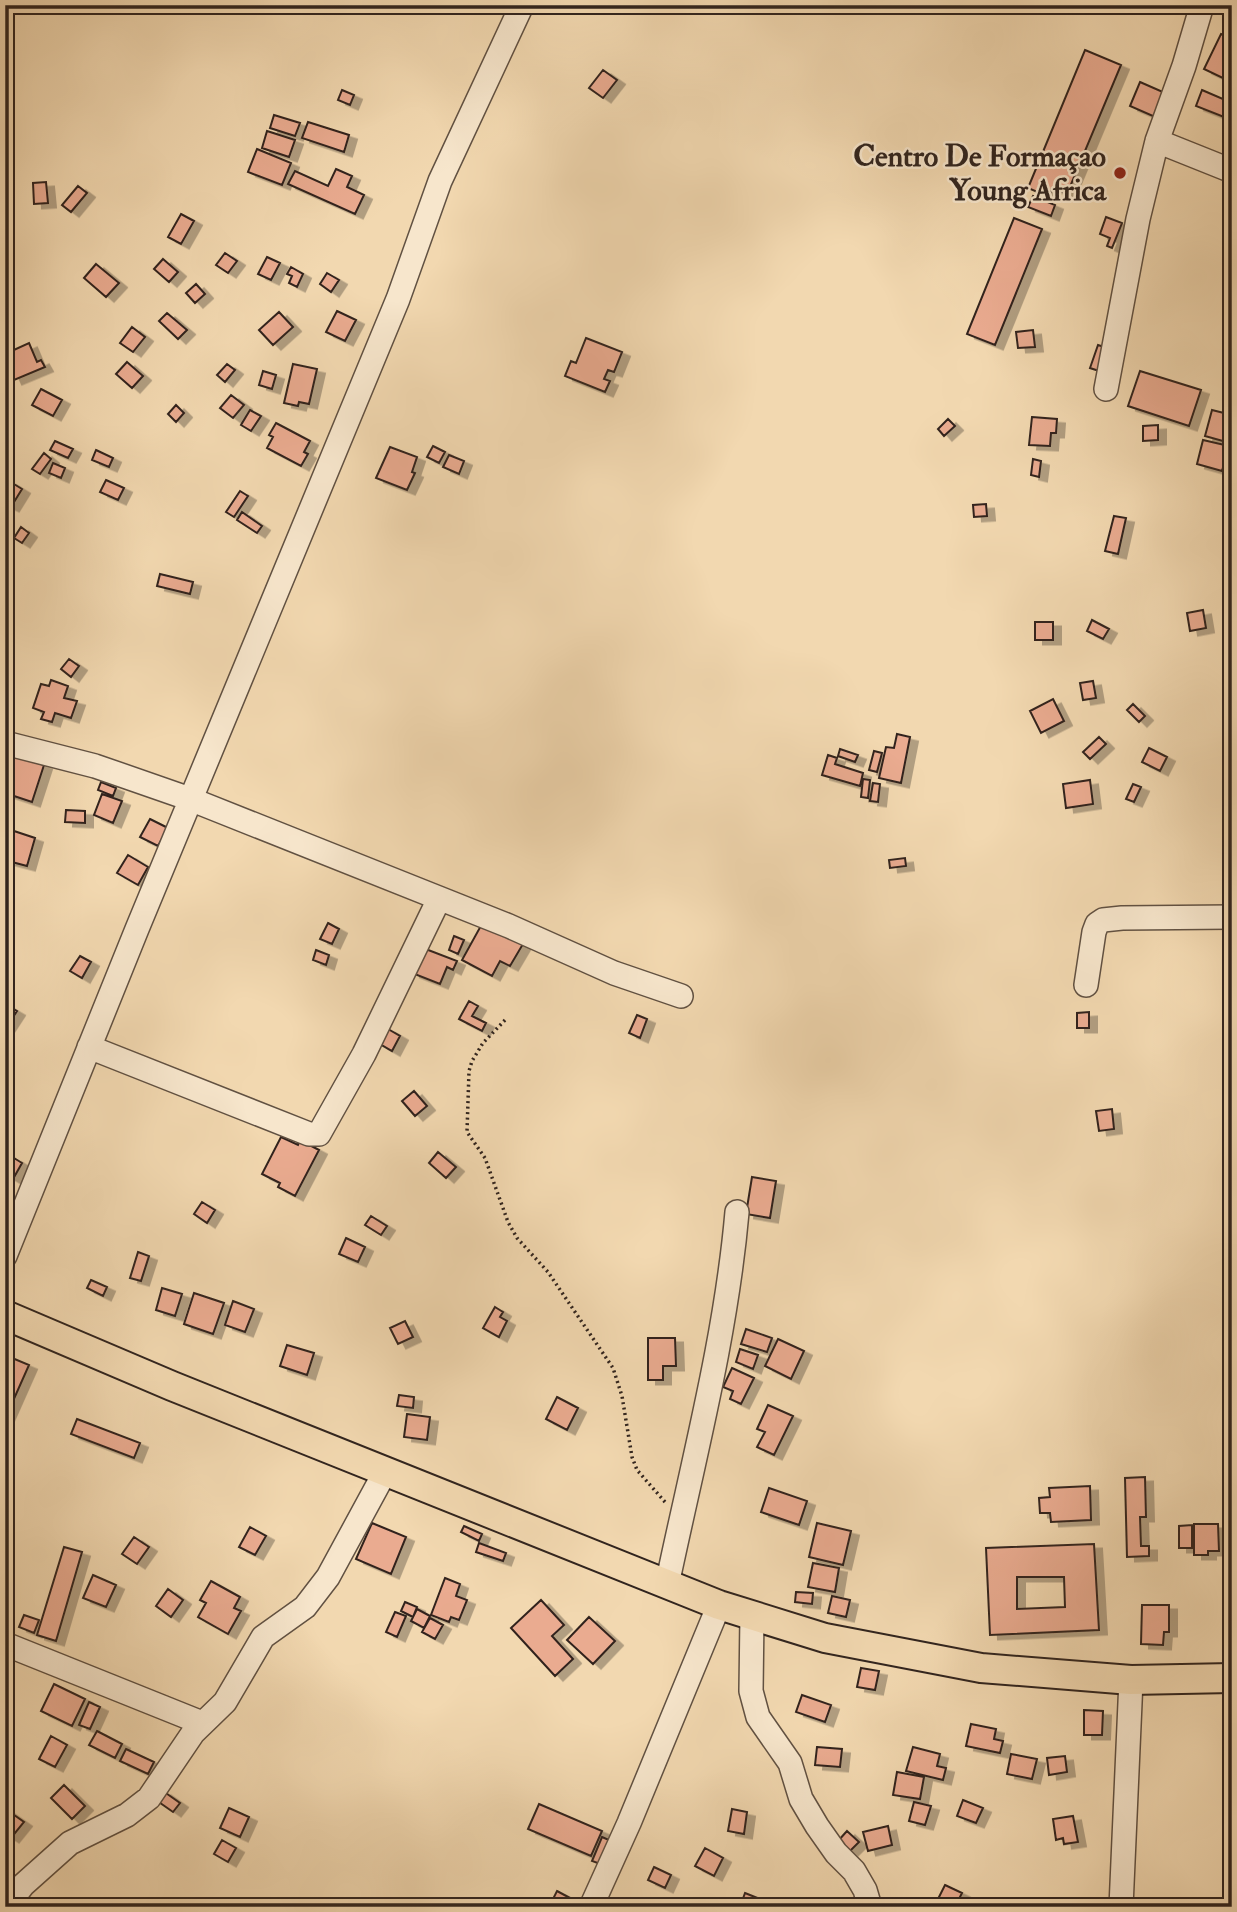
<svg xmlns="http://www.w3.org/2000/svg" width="1237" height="1912" font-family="'IM FELL Double Pica',serif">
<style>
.building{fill:#eaab90;stroke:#31241e;stroke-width:2;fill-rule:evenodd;filter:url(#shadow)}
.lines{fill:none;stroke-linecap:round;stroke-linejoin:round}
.minor-casing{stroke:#615142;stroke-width:26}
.major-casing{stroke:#31241e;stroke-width:32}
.path{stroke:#31241e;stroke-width:3.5;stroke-dasharray:2 3.5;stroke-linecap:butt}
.minor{stroke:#f7e6cc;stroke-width:23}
.major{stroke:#f2d8b0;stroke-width:28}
.poi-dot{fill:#8f2418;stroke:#f7e6cc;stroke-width:2.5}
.labels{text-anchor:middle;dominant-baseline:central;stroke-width:5;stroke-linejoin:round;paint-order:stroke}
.poi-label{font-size:30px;font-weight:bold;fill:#31241e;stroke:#f7e6cc;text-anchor:end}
</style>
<defs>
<filter id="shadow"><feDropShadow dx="8" dy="4.5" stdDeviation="0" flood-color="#0004"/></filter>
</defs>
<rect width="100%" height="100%" fill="#f2d8b0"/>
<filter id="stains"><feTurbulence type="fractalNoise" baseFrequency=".00286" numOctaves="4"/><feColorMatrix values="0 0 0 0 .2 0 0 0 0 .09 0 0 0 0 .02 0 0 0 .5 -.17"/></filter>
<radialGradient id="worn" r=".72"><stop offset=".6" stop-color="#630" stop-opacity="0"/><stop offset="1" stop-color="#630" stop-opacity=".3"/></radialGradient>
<path class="building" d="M1221,34L1232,39V70L1227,80L1204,69Z
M1085,50L1121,65L1067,194L1052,188L1049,197L1028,188Z
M603,70L617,80L603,98L589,88Z
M1140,82L1172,96L1162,120L1130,106Z
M342,90L354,95L350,105L338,100Z
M1202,90L1230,102L1224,117L1196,106Z
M274,115L300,123L295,136L270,128Z
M308,122L349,135L344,152L302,138Z
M267,131L295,140L289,157L262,148Z
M257,149L291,163L282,185L248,172Z
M336,169L352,176L347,187L364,195L355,214L288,184L295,171L328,186Z
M46,182L48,203L34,204L33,183Z
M78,186L87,193L71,212L62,205Z
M1033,196L1055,205L1051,216L1028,207Z
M181,214L194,221L181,244L168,237Z
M1106,217L1122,223L1112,248L1107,246L1110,238L1100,234Z
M1014,218L1042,229L995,345L967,334Z
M225,253L237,261L228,273L216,265Z
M267,257L280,263L271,280L258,274Z
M163,259L178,272L169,282L154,269Z
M96,264L119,283L106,297L84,278Z
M291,267L303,274L297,287L289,283L292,276L287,274Z
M327,273L339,280L331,292L320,284Z
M196,284L205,294L195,303L186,293Z
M337,311L356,320L345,341L326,332Z
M279,312L293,327L273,345L259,330Z
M167,313L187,330L178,339L159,321Z
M132,327L145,337L133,352L120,343Z
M1033,330L1035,347L1018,348L1016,332Z
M586,338L622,352L614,372L608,370L604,379L610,381L605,392L565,376L571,361L576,363Z
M29,343L37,362L41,360L45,367L14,380L5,360V354Z
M1098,345L1110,349L1102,372L1090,368Z
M127,362L143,376L132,388L116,374Z
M227,364L235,370L225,382L217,375Z
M293,364L317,369L309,404L299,402L298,406L284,403Z
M263,371L276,375L272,389L259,385Z
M1140,371L1201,390L1189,426L1128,406Z
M41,389L62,400L53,416L32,405Z
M231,395L244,405L233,418L220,408Z
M176,405L184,413L176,422L168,414Z
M250,410L261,416L251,431L241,425Z
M1212,410L1232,415L1230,443L1205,436Z
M1032,417L1057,419L1056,433H1051L1050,446L1029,445Z
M948,419L955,426L944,436L938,429Z
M276,423L310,441L304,452L308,454L301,466L267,448L273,437L269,435Z
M1158,425V440L1143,441V426Z
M1203,440L1229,446L1222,471L1197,464Z
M55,441L73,449L68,458L50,450Z
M433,446L445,452L439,463L427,457Z
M390,447L417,457L412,472L415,473L407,490L376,478Z
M96,450L113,458L109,467L92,460Z
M44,453L51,459L40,474L32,469Z
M449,455L464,461L459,474L443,467Z
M1033,459L1041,461L1039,477L1031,475Z
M53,463L65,468L61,478L49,473Z
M106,480L124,488L118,500L100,492Z
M9,481L22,489L11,507L5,504V488Z
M240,491L248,496L234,517L226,512Z
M986,504L987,516L974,517L973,505Z
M242,512L262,526L257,533L237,520Z
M1114,516L1126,518L1118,554L1105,551Z
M21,527L29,533L22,543L14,538Z
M160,574L193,582L190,594L157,586Z
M1203,610L1206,628L1190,631L1187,613Z
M1092,620L1109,629L1103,639L1087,631Z
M1035,622H1053V640H1035Z
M69,659L79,666L71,677L61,669Z
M51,680L68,686L64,698L77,701L71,718L55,713L52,722L41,719L44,712L33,708L41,684L49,686Z
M1093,681L1096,698L1083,700L1080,683Z
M1053,699L1064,721L1041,733L1030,711Z
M1133,704L1145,716L1139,722L1127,710Z
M897,734L910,737L901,783L879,778L886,747L894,748Z
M1099,737L1106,744L1090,759L1083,752Z
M1149,748L1167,757L1160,771L1142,762Z
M840,749L858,755L855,762L838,756Z
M874,751L882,753L877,772L869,770Z
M9,754L44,765L32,802L5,793V767Z
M828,755L837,758L835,764L863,773L860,786L822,775Z
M863,779L870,780L868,798L861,797Z
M1090,780L1093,804L1066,808L1063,784Z
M101,782L116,788L113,796L98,790Z
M873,783L880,784L878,802L870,801Z
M1133,784L1141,787L1134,802L1126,799Z
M102,794L122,801L113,823L94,815Z
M66,810L85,811V823L65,822Z
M150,819L168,828L158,846L140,837Z
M5,828L35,838L27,866L8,861L9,857L5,856Z
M128,855L148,867L138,885L117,873Z
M905,858L906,866L890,868L889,860Z
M483,922L523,944L510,966L500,961L492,976L462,960Z
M328,923L339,929L332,944L320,939Z
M454,936L464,940L458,954L449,950Z
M423,948L457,961L453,970L447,967L440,984L412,973Z
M316,950L329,955L326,965L313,960Z
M80,956L91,962L82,978L70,971Z
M469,1001L478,1006L472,1016L486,1023L482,1031L459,1019Z
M5,1004L17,1011L6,1028H5Z
M1089,1012V1028H1077V1013Z
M637,1015L647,1019L640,1038L629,1033Z
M388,1029L400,1036L392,1051L380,1044Z
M414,1091L427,1106L415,1116L402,1101Z
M1112,1109L1114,1129L1099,1131L1096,1111Z
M281,1137L298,1145L300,1140L319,1150L295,1196L278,1187L280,1183L262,1174Z
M438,1152L456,1167L446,1178L429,1163Z
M14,1158L22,1163L13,1179L5,1174Z
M752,1177L776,1181L770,1218L746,1214Z
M202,1202L215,1210L207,1223L194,1214Z
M371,1216L387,1226L381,1235L365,1225Z
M346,1238L365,1247L358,1262L339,1254Z
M138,1252L149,1256L141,1281L130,1278Z
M91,1280L107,1287L103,1296L87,1288Z
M162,1288L182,1294L175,1316L156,1310Z
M194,1293L224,1303L213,1334L184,1324Z
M233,1301L254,1309L245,1332L225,1325Z
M495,1307L503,1312L500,1317L507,1321L499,1337L483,1328Z
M405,1321L413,1337L398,1344L390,1328Z
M746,1329L772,1338L767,1352L741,1344Z
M648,1338H675L676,1366H663V1380H648Z
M778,1339L804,1351L791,1379L765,1366Z
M287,1345L314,1353L307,1375L280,1366Z
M740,1349L758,1355L753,1369L736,1362Z
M5,1355L29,1365L5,1419Z
M732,1368L754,1378L741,1404L730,1399L733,1391L723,1387Z
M399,1395L414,1397L413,1408L397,1406Z
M557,1397L578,1408L567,1430L546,1419Z
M768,1405L793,1416L774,1455L757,1447L765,1432L757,1429Z
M407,1414L430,1417L427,1440L404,1437Z
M77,1419L140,1443L134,1458L71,1434Z
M1145,1477L1146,1517H1140L1141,1546H1149V1556L1127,1557L1125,1478Z
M1090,1486L1091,1520L1051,1522L1050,1513H1040L1039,1498L1050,1497L1049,1488Z
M769,1488L807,1501L799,1525L761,1512Z
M372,1523L406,1537L391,1574L356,1559Z
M817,1523L851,1531L843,1565L809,1557Z
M1194,1524H1218L1219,1551H1208V1555H1194Z
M1192,1525V1548H1179V1526Z
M464,1526L482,1534L479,1541L461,1532Z
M250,1527L266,1536L255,1555L239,1547Z
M134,1537L149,1547L137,1564L122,1554Z
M479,1543L506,1553L503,1561L476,1552Z
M1094,1544L1099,1630L990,1635L986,1548ZM1017,1577H1064L1065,1607L1017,1609Z
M64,1547L82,1552L56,1641L37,1635Z
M813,1563L839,1568L835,1592L808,1587Z
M93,1575L116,1585L106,1607L83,1598Z
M445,1578L460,1584L456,1596L467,1600L459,1620L451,1617L449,1622L431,1615Z
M211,1581L240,1597L234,1608L241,1611L228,1634L198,1617L206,1603L200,1600Z
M168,1589L183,1600L171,1617L156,1606Z
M796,1592L813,1593L812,1604L795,1602Z
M832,1596L850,1600L846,1617L828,1613Z
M541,1600L564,1625L552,1636L573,1659L555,1676L511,1628Z
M405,1602L417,1607L413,1617L401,1611Z
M1142,1605H1169V1632H1164L1163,1645L1141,1644Z
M417,1609L430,1616L424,1628L411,1621Z
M395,1612L406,1616L397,1637L386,1632Z
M24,1615L39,1620L34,1633L19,1627Z
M589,1617L615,1641L593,1664L567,1640Z
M430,1618L443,1625L435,1639L422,1632Z
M861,1668L879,1671L875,1690L857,1687Z
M54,1684L85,1699L72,1726L41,1711Z
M802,1695L831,1705L825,1722L796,1712Z
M89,1702L100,1707L90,1729L79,1725Z
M1084,1710L1103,1711L1102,1735H1084Z
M971,1724L996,1729L994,1739L1003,1741L1000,1753L966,1746Z
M97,1731L122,1744L115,1758L89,1745Z
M51,1736L67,1745L55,1767L39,1759Z
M817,1747L842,1749L840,1767L815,1765Z
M913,1747L940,1754L937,1766L946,1768L943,1780L906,1771Z
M126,1749L154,1762L148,1774L120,1761Z
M1011,1754L1037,1759L1032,1779L1007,1774Z
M1065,1756L1067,1772L1049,1775L1047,1758Z
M897,1772L924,1777L920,1799L893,1795Z
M64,1785L85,1806L72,1819L51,1798Z
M163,1791L180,1803L173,1812L156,1800Z
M963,1800L983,1808L976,1823L957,1816Z
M914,1802L931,1806L925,1825L909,1821Z
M539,1804L602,1831L591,1856L528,1829Z
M229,1808L249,1817L240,1837L220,1828Z
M732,1809L747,1812L744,1834L728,1831Z
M7,1810L24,1822L11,1838L5,1834Z
M1073,1816L1078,1842L1064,1844L1063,1838L1056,1840L1053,1819Z
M888,1826L892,1845L868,1851L863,1832Z
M847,1831L859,1842L850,1851L838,1841Z
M602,1837L616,1843L606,1866L592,1861Z
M222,1840L236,1848L228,1862L214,1854Z
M705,1848L723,1858L714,1876L695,1866Z
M654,1867L671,1875L665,1888L648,1880Z
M945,1885L962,1893L955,1907L935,1905Z
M557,1891L570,1898L565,1907H549Z
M745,1893L775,1905L774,1907H740Z"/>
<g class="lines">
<defs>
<path id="minor" d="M1157,141L1232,171
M1106,389L1138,219L1157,141L1184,66L1202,5
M5,743L95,766L190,799L509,926L614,973L681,996
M1086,985L1094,932L1097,924L1103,920L1122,918L1232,917
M89,1047L309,1134H319L364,1054L439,899
M5,1256L137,929L398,299L440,181L522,5
M667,1585C693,1461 726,1338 737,1212
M752,1615L751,1691L758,1717L790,1763L801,1799L817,1826L836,1853L854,1871L865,1890L870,1907
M5,1644L202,1723
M6,1907L23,1885L70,1843L127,1815L149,1798L193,1733L225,1702L263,1637L305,1607L328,1577L385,1472
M591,1907L629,1823L719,1605
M1121,1907L1131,1680"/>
<path id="major" d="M5,1315L172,1386L719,1605L825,1638L981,1668L1131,1680L1232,1678"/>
</defs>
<use href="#minor" class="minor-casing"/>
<use href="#major" class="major-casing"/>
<path class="path" d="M505,1020L483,1043L472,1061L469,1071L467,1132L485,1158L508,1222L517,1238L548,1272L613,1368L622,1396L632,1457L637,1470L665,1502"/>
<use href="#minor" class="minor"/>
<use href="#major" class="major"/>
</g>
<circle class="poi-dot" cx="1120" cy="173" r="7"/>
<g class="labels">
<g class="poi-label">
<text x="1106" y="156">Centro De Formaçao<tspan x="1106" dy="34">Young Africa</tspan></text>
</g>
</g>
<rect width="1237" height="1912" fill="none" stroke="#f2d8b0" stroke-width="28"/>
<rect x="7" y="7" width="1223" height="1898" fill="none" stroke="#31241e" stroke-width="3.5"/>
<rect x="14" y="14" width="1209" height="1884" fill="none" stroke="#31241e" stroke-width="2"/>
<rect width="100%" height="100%" filter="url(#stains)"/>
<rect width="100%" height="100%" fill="url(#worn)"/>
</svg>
